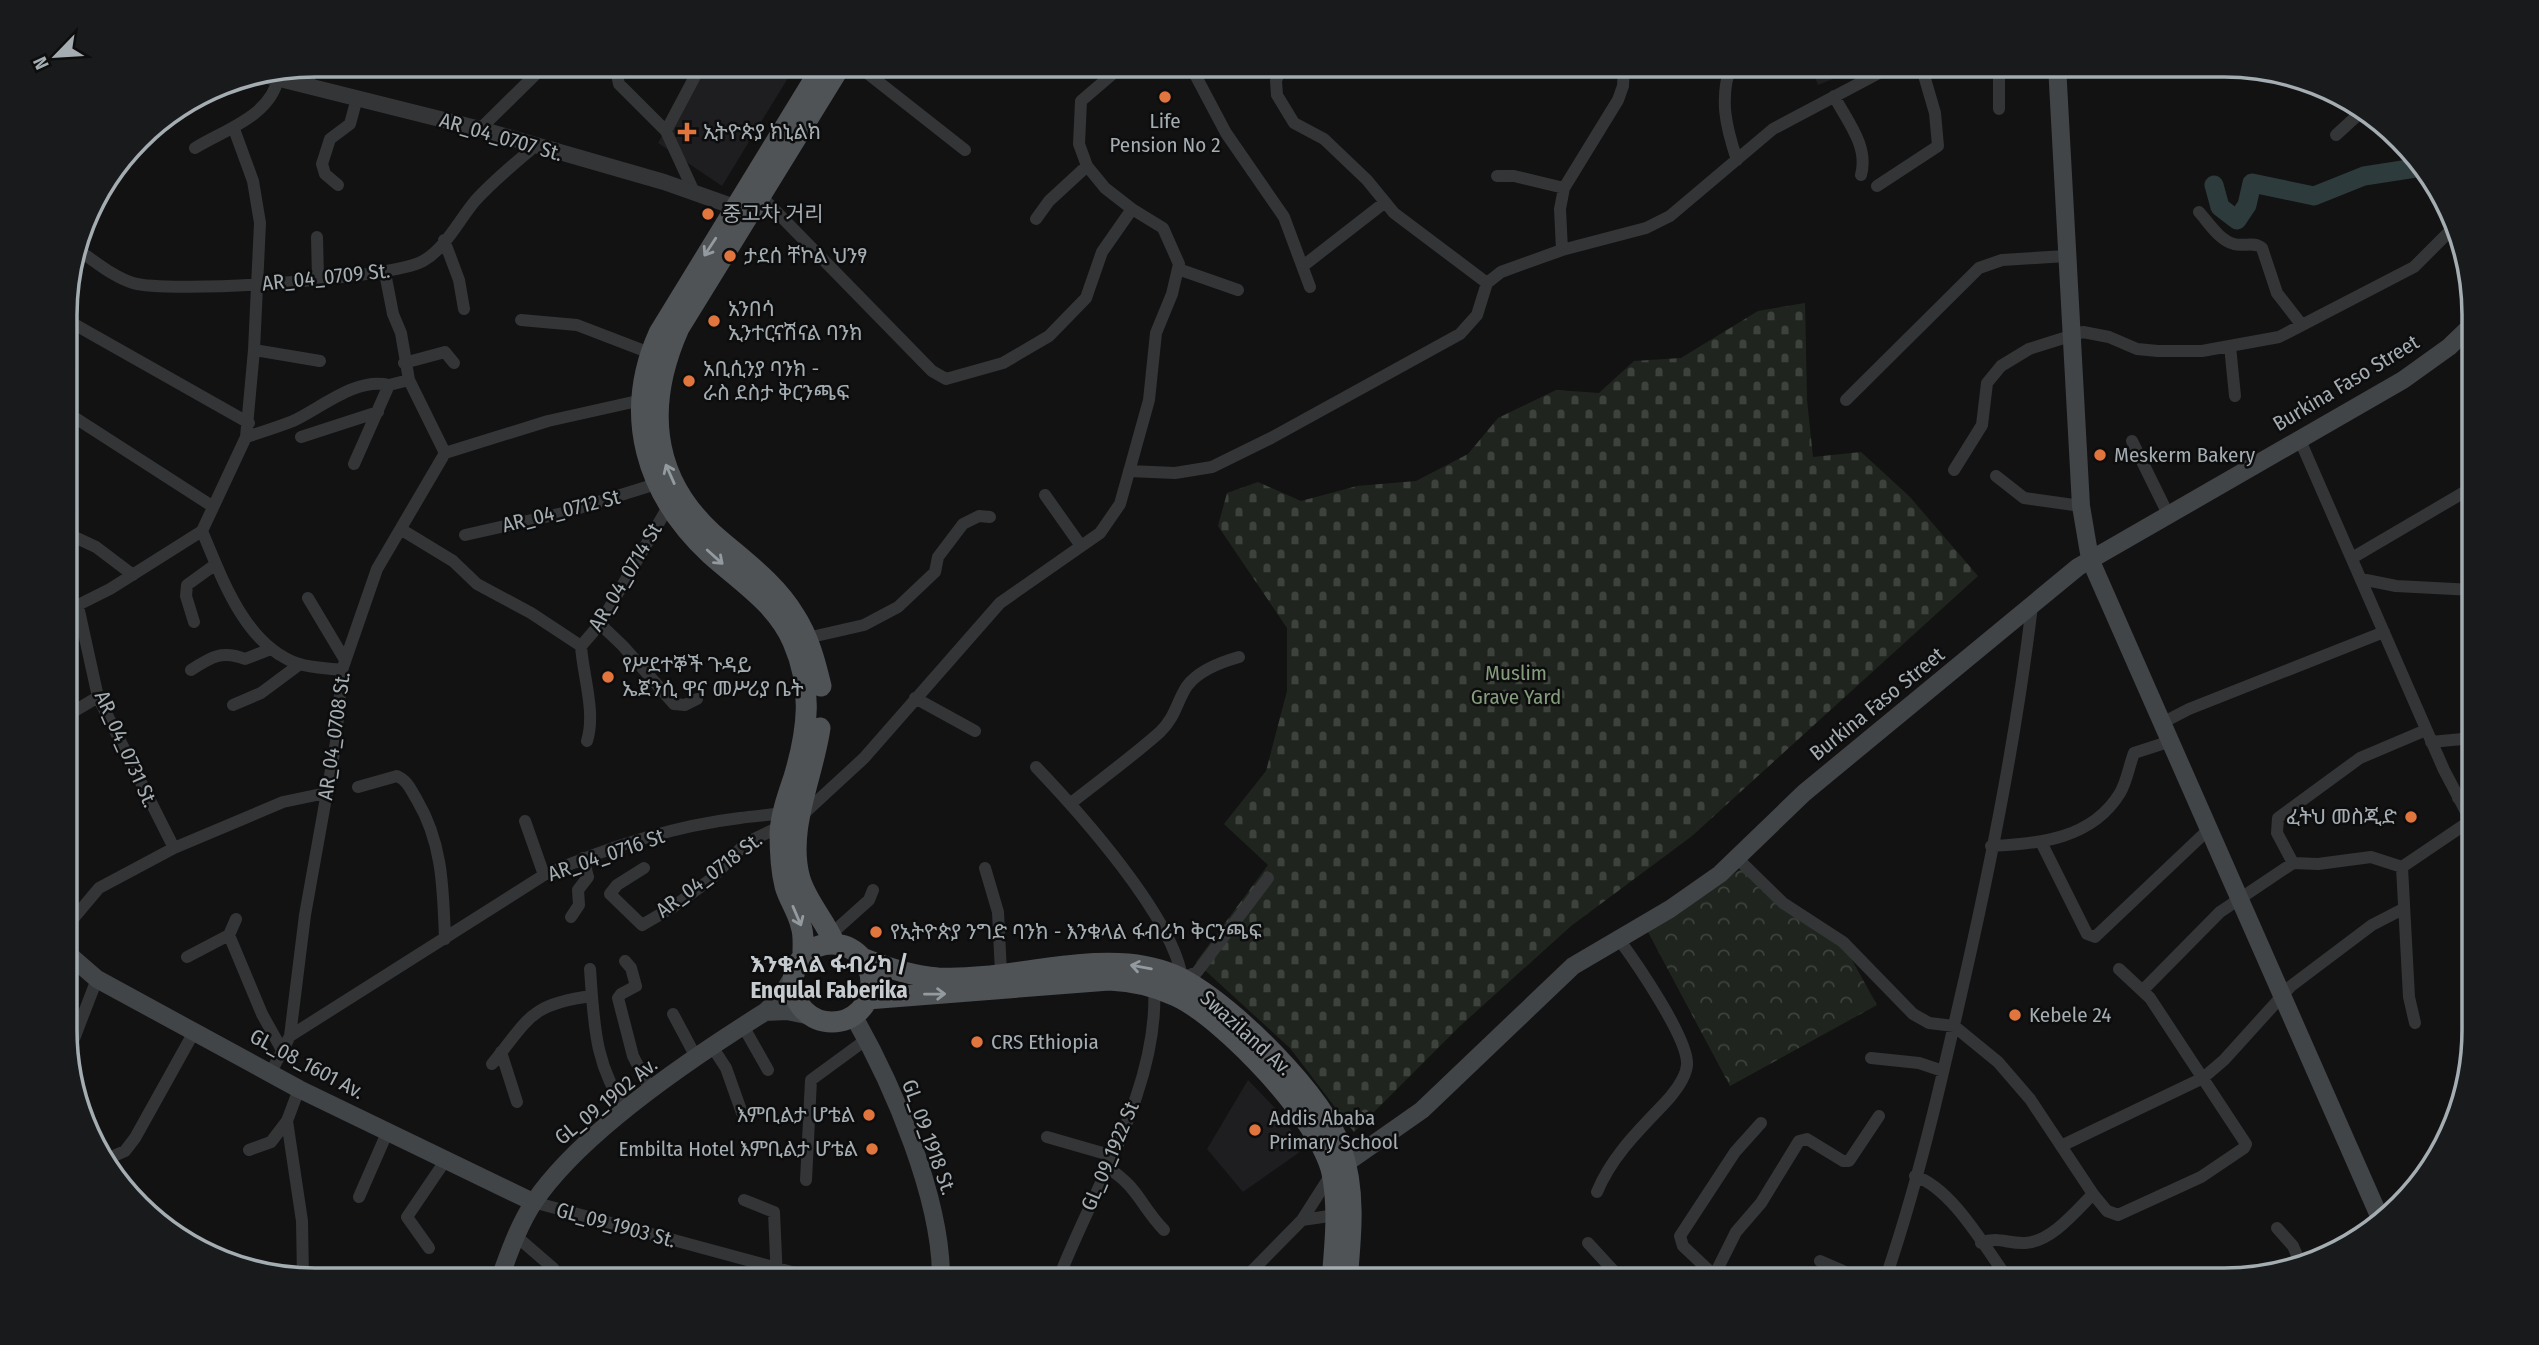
<svg xmlns="http://www.w3.org/2000/svg" width="2539" height="1345" font-family="'Fira Sans Condensed','Noto Sans Ethiopic','Noto Sans KR',sans-serif">
<style>
.built{fill:#1e1e20}
.forest{fill:url(#forest-crowns)}
.cemetery{fill:url(#cemetery-stones)}
.lines{fill:none;stroke-linecap:round;stroke-linejoin:round}
.river{stroke:#2e3b3c;stroke-width:19}
.minor{stroke:#333537;stroke-width:12}
.tertiary{stroke:#333537;stroke-width:16}
.secondary{stroke:#414547;stroke-width:18}
.primary{stroke:#4f5356;stroke-width:21}
.oneway{stroke:#939ba0}
.poi-dot{fill:#e0753d;stroke:#0d0d0e;stroke-width:2.5}
.labels{text-anchor:middle;dominant-baseline:central;stroke-width:5;stroke-linejoin:round;paint-order:stroke}
.poi-label{font-size:21px;fill:#a4adb2;stroke:#0d0d0e;text-anchor:start}
.street-label{font-size:21px;fill:#a4adb2;stroke:#0d0d0e}
.park-label{font-size:21px;fill:#859c7d;stroke:#0d0d0e}
.neighbourhood-label{font-size:23px;font-weight:bold;fill:#c5cbcf;stroke:#0d0d0e}
.rim{fill:none;stroke:#a4adb2;stroke-width:3.5}
</style>
<defs>
<pattern id="forest-crowns" width="20" height="18" patternUnits="userSpaceOnUse" patternTransform="scale(1.75)"><rect width="20" height="18" fill="#1f251e"/><path d="M2 6a3 3 0 1 1 6 0M12 15a3 3 0 1 1 6 0" fill="none" stroke="#3d423c"/></pattern>
<pattern id="cemetery-stones" width="16" height="16" patternUnits="userSpaceOnUse" patternTransform="scale(1.75)"><rect width="16" height="16" fill="#1f251e"/><path d="M2 7V4a2 2 0 0 1 4 0v3zM10 15v-3a2 2 0 0 1 4 0v3z" fill="#3d423c"/></pattern>
</defs>
<rect width="100%" height="100%" fill="#121213"/>
<path class="built" d="M702,65H796L722,186L658,143Z
M1810,65H1867L1818,85Z
M1248,1080L1278,1111L1304,1149L1243,1192L1207,1149Z"/>
<path class="forest" d="M1748,864L1784,909L1843,944L1877,1005L1730,1086L1648,932Z"/>
<path class="cemetery" d="M1805,303L1807,400L1813,457L1861,452L1909,496L1978,576L1692,836L1571,926L1459,1027L1354,1132L1290,1048L1196,962L1268,865L1224,824L1266,771L1287,691V628L1218,526L1227,493L1258,482L1301,501L1357,486L1416,481L1468,454L1498,418L1556,390L1599,393L1634,361L1681,358L1758,311Z"/>
<g class="lines">
<path class="river" d="M2214,185L2220,207L2237,220L2247,205L2252,183L2314,196L2364,176L2422,167"/>
<path class="minor" d="M615,65L619,84L666,131L694,192
M857,65L965,150
M1190,65L1226,133L1284,217L1310,287
M1282,65L1276,81L1277,95L1294,123L1324,139L1367,180L1394,213L1487,283
M1731,65C1719,99 1726,127 1737,160
M307,85L314,65
M1834,96C1847,121 1869,146 1861,175
M1999,109V65
M480,129L537,73L531,65
M666,131L701,65
M2336,135L2360,113
M195,148C224,130 271,116 278,78
M1497,176H1514L1564,188
M338,185L325,174L322,164L330,139L350,124L357,98
M1877,186L1938,146L1935,113L1921,65
M761,196L932,371L946,379L1003,363L1049,336L1086,298L1102,252L1132,209
M2199,212C2209,223 2219,240 2234,244C2244,247 2254,241 2262,248L2277,293L2301,324
M1036,219L1049,201L1087,166
M317,237L318,278
M444,240L459,280L464,309
M78,250C95,261 113,277 133,283C170,294 391,279 423,261C445,249 459,220 475,201C493,181 514,164 534,147
M1562,250L1560,209L1564,188L1618,100L1623,86L1624,65
M1303,266L1384,203
M1178,269L1238,290
M385,273L393,314L401,333L409,380L445,453
M65,319L249,423
M521,320L577,325L650,353
M2230,346L2235,396
M254,350L320,361
M404,363L445,352L454,363
M1846,400L1979,268L2002,260L2066,256
M66,412L212,506
M246,437C262,432 278,427 293,421C321,408 356,377 389,385
M301,437L378,412
M2299,438L2444,770L2474,827
M2132,441L2168,514
M354,464L389,385L409,380
M1954,470L1982,425L1987,383L2001,366L2029,349L2083,332L2109,337L2137,349L2158,351H2202L2279,337L2414,267L2452,229
M1129,471L1175,473L1212,467L1271,438L1460,334L1477,315L1487,283L1501,272L1562,250L1646,228L1670,216L1773,129L1894,65
M1996,476L2024,498L2081,506
M1045,495L1081,546
M402,530L453,561L477,584L531,613L581,646L600,624L668,507
M202,531C222,578 245,646 299,664C312,668 328,668 342,670
M66,533L96,547L133,575
M465,535L563,513L656,484
M2352,558L2473,487
M2361,579L2396,586L2473,590
M308,598L345,660
M78,606L98,697L174,848
M66,611L110,589L202,531L246,437L254,350L260,223L253,181L234,129
M194,622L186,596L187,585L216,564
M600,624L623,646L674,704L685,705L697,699
M807,638L864,625L898,607L935,572L938,557L963,524L979,516L990,517
M581,646C583,676 596,712 587,741
M191,670C211,657 222,650 245,659L271,649
M915,698L975,731
M233,705L261,693L300,664
M66,716L98,697
M2160,724L2189,709L2384,632
M2431,742L2473,738
M1036,767C1080,813 1173,917 1182,978L1197,972L1268,878
M358,787L397,776C407,780 411,790 417,800C443,844 443,889 445,939
M2458,798L2474,790
M1071,803C1100,780 1132,757 1160,732C1175,718 1177,701 1187,686C1199,670 1221,662 1239,657
M800,817L864,758L1000,603L1100,533L1120,504L1149,400L1156,333L1172,294L1179,264L1163,228L1132,209L1105,188L1087,166L1079,144L1081,101L1123,65
M525,821L544,875
M2042,844L2087,934L2095,937L2208,830
M1991,846C2039,844 2092,839 2120,793C2127,781 2129,766 2134,753L2168,742
M1737,858L1783,903L1843,942L1913,1014L1929,1023L1954,1026L1998,1062L2030,1099L2093,1194L2107,1211L2118,1215L2201,1177L2244,1148L2246,1144L2150,998L2119,969
M2293,863L2277,833L2278,818L2360,758L2426,730
M2402,867L2409,997L2415,1023
M2402,867L2470,821
M644,868L617,885L610,894L642,925L673,907L711,879L746,843L781,826
M985,868L998,912L1001,973
M571,917L579,905L578,890L588,877L583,858
M67,926L99,888L174,848L283,802L326,793
M229,935L236,919
M830,935L869,900L873,890
M187,957L229,935L262,1014L282,1050
M625,961L631,968L636,986L621,994L618,998L633,1056L651,1091
M590,969C594,1023 594,1065 627,1111
M2143,990L2220,912L2293,863L2318,864L2371,857L2402,867
M673,1014L697,1059
M743,1026L768,1070
M290,1036L544,875C606,848 673,826 740,818C755,816 769,815 783,813
M713,1048L726,1068L742,1113
M501,1052L517,1102
M67,1057L97,979
M1871,1058L1919,1063L1943,1071
M492,1064C529,1019 529,1004 592,996
M271,1072L290,1036L305,915L336,742L342,670L377,569L445,453L548,421L642,400
M299,1089L287,1121L302,1221L303,1277
M1047,1137L1113,1156
M2061,1146L2203,1078L2224,1060L2291,986L2372,925L2403,909
M249,1150L271,1142L287,1121
M107,1159L125,1151L135,1138L194,1032
M1108,1168C1139,1188 1140,1205 1164,1230
M1915,1176C1953,1189 1985,1248 2009,1280
M806,1180L811,1080L867,1039
M1597,1192C1611,1158 1637,1132 1662,1106C1671,1097 1686,1079 1687,1065C1689,1039 1635,961 1618,938
M359,1197L387,1133
M744,1200L774,1212L777,1280
M533,1202L821,1280
M1302,1220L1336,1215
M2277,1228L2293,1246L2299,1260
M516,1236L553,1268L562,1280
M1588,1243L1622,1280
M1981,1243C1998,1236 2008,1244 2025,1243C2051,1242 2076,1211 2093,1194
M429,1248L407,1217L445,1161
M1820,1261L1864,1280
M1181,1273L1188,1280
M1714,1276L1736,1232L1761,1203L1799,1141L1807,1139L1843,1161H1849L1879,1116
M1718,1279L1683,1246L1680,1236L1735,1152L1761,1123
M1058,1280C1092,1191 1160,1086 1154,987
M1243,1280L1302,1220L1332,1173
M1885,1280C1919,1181 1942,1078 1965,977C1993,854 2017,731 2032,606"/>
<path class="tertiary" d="M264,75L480,129L664,182L746,211"/>
<path class="secondary" d="M2057,65L2081,506L2090,559L2380,1218
M67,953L97,979L299,1089L533,1202
M765,1012L787,1011L811,1016
M853,1015C893,1085 942,1199 941,1280
M1335,1171L1422,1110L1573,966L1670,909L1720,874L1804,793L2078,567L2403,380L2449,347L2472,325
M499,1280C509,1254 518,1226 534,1202C581,1132 693,1057 765,1012L780,998L792,978"/>
<path class="primary" d="M821,686C815,661 809,638 795,616C775,582 741,559 712,533C649,475 646,402 679,328L841,65
M820,728C813,777 786,830 800,879C807,902 825,921 834,942
M793 983a39 39 0 1 1 78 0a39 39 0 1 1-78 0Z
M803,952C803,944 804,934 801,926C798,912 789,900 785,886C781,870 780,850 780,833C781,814 788,795 794,777C808,730 813,688 793,642C777,604 740,581 710,554C646,494 622,415 659,333L823,65
M862,958C887,968 911,976 938,978C1001,981 1064,959 1128,964C1147,966 1168,971 1184,980C1235,1008 1322,1094 1341,1148C1356,1190 1351,1237 1347,1280
M867,999L1109,980C1133,981 1155,986 1176,996C1224,1018 1321,1121 1332,1173C1339,1208 1335,1245 1332,1280"/>
</g>
<defs><path id="oneway-shaft" d="M-6 0H5M1.5-3L5.5 0L1.5 3" fill="none" stroke-width="1.6" stroke-linecap="round" stroke-linejoin="round" transform="scale(1.75)"/></defs>
<g class="oneway">
<use href="#oneway-shaft" transform="translate(710 247) rotate(123)"/>
<use href="#oneway-shaft" transform="translate(670 474) rotate(-114)"/>
<use href="#oneway-shaft" transform="translate(715 557) rotate(42)"/>
<use href="#oneway-shaft" transform="translate(797 916) rotate(67)"/>
<use href="#oneway-shaft" transform="translate(1141 967) rotate(-170)"/>
<use href="#oneway-shaft" transform="translate(935 994) rotate(-1)"/>
</g>
<g class="poi-dot">
<circle cx="1165" cy="97" r="7"/>
<path d="M683.5 121.5h7v7h7v7h-7v7h-7v-7h-7v-7h7z"/>
<circle cx="708" cy="214" r="7"/>
<circle cx="730" cy="256" r="7"/>
<circle cx="714" cy="321" r="7"/>
<circle cx="689" cy="381" r="7"/>
<circle cx="2100" cy="455" r="7"/>
<circle cx="608" cy="677" r="7"/>
<circle cx="2411" cy="817" r="7"/>
<circle cx="876" cy="932" r="7"/>
<circle cx="2015" cy="1015" r="7"/>
<circle cx="977" cy="1042" r="7"/>
<circle cx="869" cy="1115" r="7"/>
<circle cx="1255" cy="1130" r="7"/>
<circle cx="872" cy="1149" r="7"/>
</g>
<g class="labels">
<g class="poi-label">
<text x="1165" y="121" text-anchor="middle">Life<tspan x="1165" dy="24">Pension No 2</tspan></text>
<text x="703" y="132">ኢትዮጵያ ክኒልክ</text>
<text x="722" y="214">중고차 거리</text>
<text x="744" y="256">ታደሰ ቸኮል ህንፃ</text>
<text x="728" y="309">አንበሳ<tspan x="728" dy="24">ኢንተርናሽናል ባንክ</tspan></text>
<text x="703" y="369">አቢሲንያ ባንክ -<tspan x="703" dy="24">ራስ ደስታ ቅርንጫፍ</tspan></text>
<text x="2114" y="455">Meskerm Bakery</text>
<text x="622" y="665">የሥደተኞች ጉዳይ<tspan x="622" dy="24">ኤጀንሲ ዋና መሥሪያ ቤት</tspan></text>
<text x="2397" y="817" text-anchor="end">ፈትህ መስጂድ</text>
<text x="890" y="932">የኢትዮጵያ ንግድ ባንክ - እንቁላል ፋብሪካ ቅርንጫፍ</text>
<text x="2029" y="1015">Kebele 24</text>
<text x="991" y="1042">CRS Ethiopia</text>
<text x="855" y="1115" text-anchor="end">እምቢልታ ሆቴል</text>
<text x="1269" y="1118">Addis Ababa<tspan x="1269" dy="24">Primary School</tspan></text>
<text x="858" y="1149" text-anchor="end">Embilta Hotel እምቢልታ ሆቴል</text>
</g>
<g class="street-label">
<text transform="translate(501 137) rotate(16)">AR_04_0707 St.</text>
<text transform="translate(326 277) rotate(-6)">AR_04_0709 St.</text>
<text transform="translate(2346 383) rotate(-31)">Burkina Faso Street</text>
<text transform="translate(561 511) rotate(-14)">AR_04_0712 St</text>
<text transform="translate(625 577) rotate(-59)">AR_04_0714 St</text>
<text transform="translate(1877 704) rotate(-39)">Burkina Faso Street</text>
<text transform="translate(334 736) rotate(-82)">AR_04_0708 St.</text>
<text transform="translate(126 749) rotate(66)">AR_04_0731 St.</text>
<text transform="translate(606 855) rotate(-19)">AR_04_0716 St</text>
<text transform="translate(709 875) rotate(-37)">AR_04_0718 St.</text>
<text transform="translate(1246 1033) rotate(42)">Swaziland Av.</text>
<text transform="translate(307 1064) rotate(28)">GL_08_1601 Av.</text>
<text transform="translate(606 1101) rotate(-39)">GL_09_1902 Av.</text>
<text transform="translate(929 1137) rotate(70)">GL_09_1918 St.</text>
<text transform="translate(1110 1156) rotate(-67)">GL_09_1922 St</text>
<text transform="translate(616 1225) rotate(15)">GL_09_1903 St.</text>
</g>
<g class="park-label">
<text x="1516" y="673">Muslim<tspan x="1516" dy="24">Grave Yard</tspan></text>
</g>
<g class="neighbourhood-label">
<text x="829" y="964">እንቁላል ፋብሪካ /<tspan x="829" dy="26">Enqulal Faberika</tspan></text>
</g>
</g>
<path d="M0 0H2539V1345H0ZM315 77H2224A238 238 0 0 1 2462 315V1030A238 238 0 0 1 2224 1268H315A238 238 0 0 1 77 1030V315A238 238 0 0 1 315 77Z" fill="#191a1b" fill-rule="evenodd"/>
<path class="rim" d="M315 77H2224A238 238 0 0 1 2462 315V1030A238 238 0 0 1 2224 1268H315A238 238 0 0 1 77 1030V315A238 238 0 0 1 315 77Z"/>
<g transform="translate(56 56) rotate(245)" stroke="#0d0d0e" stroke-width="5" paint-order="stroke">
<path d="M0-5L12 26L0 18L-12 26Z" fill="#a4adb2"/>
<text y="-10" font-size="19" font-weight="bold" text-anchor="middle" fill="#a4adb2">N</text>
</g>
</svg>
